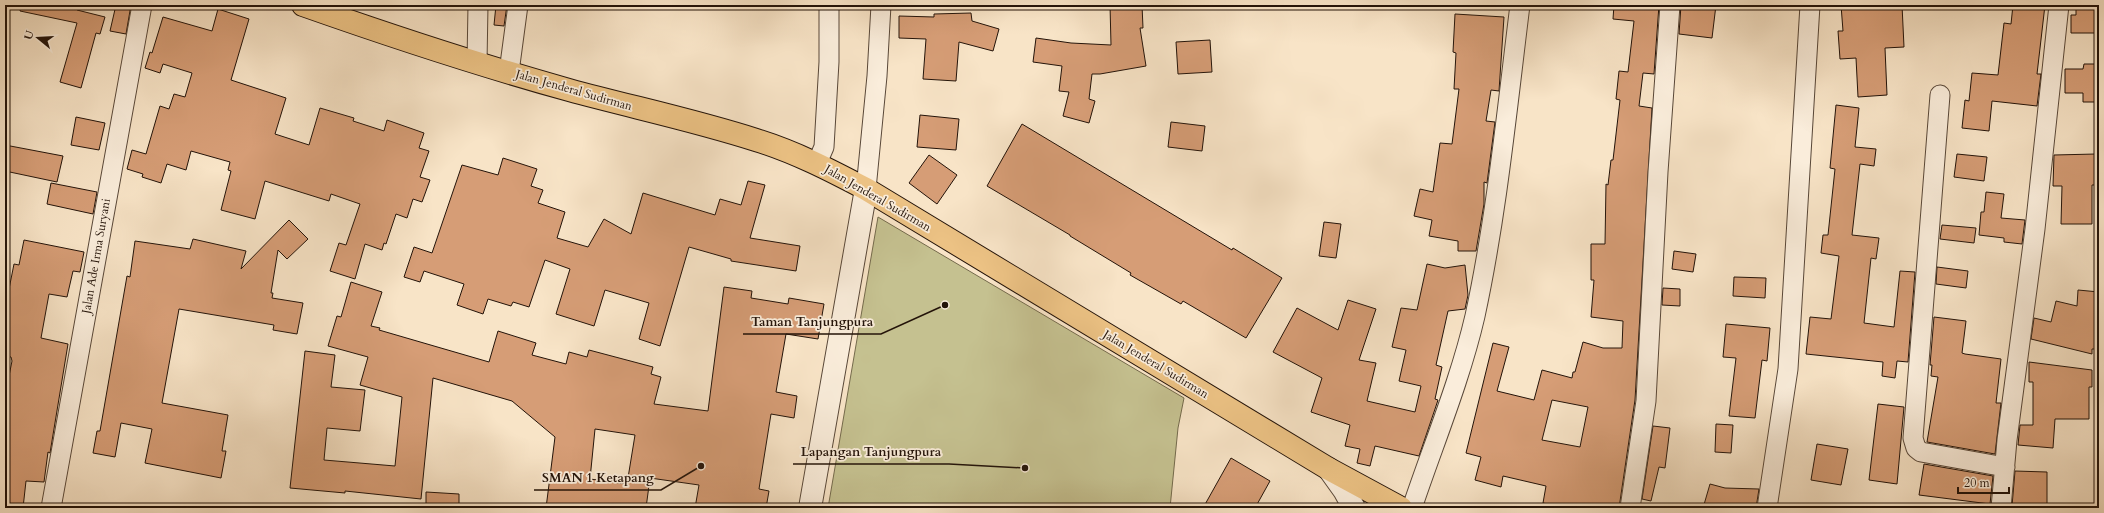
<svg xmlns="http://www.w3.org/2000/svg" width="2104" height="513" font-family="Cardo,serif">
<style>
.green{fill:#c5c190;stroke:#746a4c}
.building{fill:#d69d76;stroke:#231309;fill-rule:evenodd}
.lines{fill:none;stroke-linecap:round;stroke-linejoin:round}
.minor-casing{stroke:#584738;stroke-width:21}
.tertiary-casing{stroke:#584738;stroke-width:24}
.primary-casing{stroke:#231309;stroke-width:24}
.minor{stroke:#faeddb;stroke-width:19}
.tertiary{stroke:#faeddb;stroke-width:22}
.primary{stroke:#ecc284;stroke-width:22}
.labels{text-anchor:middle;dominant-baseline:central;stroke-width:3.5;stroke-linejoin:round;paint-order:stroke}
.street-label{font-size:12px;fill:#231309;stroke:#faeddb}
.leader{fill:none;stroke:#231309;stroke-width:1.5}
.callout-dot{fill:#231309;stroke:#faeddb;stroke-width:1.5}
.callout-label{font-size:13px;text-anchor:middle;font-weight:bold;fill:#231309;stroke:#faeddb;stroke-width:3.5;stroke-linejoin:round;paint-order:stroke}
</style>
<rect width="100%" height="100%" fill="#f8e4c7"/>
<filter id="stains"><feTurbulence type="fractalNoise" baseFrequency=".005" numOctaves="4"/><feColorMatrix values="0 0 0 0 .2 0 0 0 0 .09 0 0 0 0 .02 0 0 0 .5 -.17"/></filter>
<radialGradient id="worn" r=".72"><stop offset=".6" stop-color="#630" stop-opacity="0"/><stop offset="1" stop-color="#630" stop-opacity=".3"/></radialGradient>
<path class="green" d="M878,217L1184,398L1178,428L1170,508H828Z"/>
<path class="building" d="M21,5H78L77,10L105,17L100,34L96,33L81,88L60,82L77,23L20,11Z
M116,5H131L126,34L110,31Z
M496,5H507L504,26L494,25Z
M1110,5H1142L1143,28H1140L1146,66L1100,74H1092L1089,99L1095,101L1089,123L1063,116L1069,92L1059,91L1062,66L1033,62L1036,38L1071,43L1111,45Z
M1614,5H1659L1654,74L1643,73L1639,106L1652,108L1635,400L1619,508H1567L1543,503L1546,486L1503,476L1501,487L1475,480L1481,457L1466,453L1493,343L1509,347L1497,391L1534,400L1542,370L1572,378L1573,372H1575L1583,342L1603,348H1622L1623,321L1591,317L1594,280H1591V244H1605L1606,184L1608,185L1611,160H1613L1620,100L1616,99L1619,71L1628,72L1634,21L1613,19ZM1552,400L1588,407L1580,447L1542,440Z
M1681,5H1716L1712,38L1679,34Z
M1841,5H1902L1904,47L1885,48L1887,95L1858,97L1856,58L1840,59L1838,31H1843Z
M2013,5H2045L2037,74H2041L2037,106L1992,101L1989,131L1962,128L1965,100L1969,101L1972,73L1998,75L2004,23L2011,24Z
M2076,5H2099V33H2071V15H2076Z
M218,9L249,19L231,80L286,98L275,134L309,145L320,108L354,118L353,121L384,131L387,120L424,133L419,148L429,151L420,177L430,180L422,202L413,199L407,218L396,214L386,244L384,243L382,250L365,244L355,279L330,271L339,243L346,245L360,204L331,194L329,201L265,181L255,219L221,210L231,171L228,170L230,162L191,151L186,170L167,164L161,183L142,177L143,174L127,169L132,150L146,154L160,106L169,109L174,94L185,97L192,73L163,64L160,73L145,68L150,52L152,53L163,17L212,31Z
M971,13L972,21L999,29L993,51L959,42L956,81L923,79L926,39L899,38V16L934,17V14Z
M1455,14L1504,17L1499,91L1491,90L1486,121L1495,122L1487,183L1484,182V204L1476,251H1458V241L1429,236L1432,220L1414,216L1420,189L1433,192L1440,143L1452,144L1459,89H1454L1456,53L1453,52Z
M1210,40L1212,72L1178,74L1176,42Z
M2084,64H2099V102H2083V93H2065V69H2083Z
M1836,105L1859,108L1855,147L1876,149L1874,166L1860,164L1852,235L1879,238L1876,259L1871,258L1864,323L1894,327L1900,271L1915,272L1908,362L1897,361L1895,378L1882,376L1883,362L1806,354L1810,317L1831,319L1839,256L1821,253L1823,235H1828L1835,169L1830,168Z
M920,115L959,119L956,150L917,147Z
M76,117L105,123L99,150L71,145Z
M1171,122L1205,126L1202,151L1168,147Z
M1022,124L1232,250L1233,248L1282,278L1246,338L1183,301L1181,304L1130,275L1131,273L1070,236V235L987,186Z
M5,145L63,156L57,182L5,171Z
M1957,154L1987,157L1984,181L1954,177Z
M2096,154V185H2092V224H2061L2062,186H2053L2054,155Z
M929,155L957,175L937,204L909,183Z
M503,158L537,169L531,186L543,190L538,203L565,212L557,238L588,247L604,219L631,234L643,193L715,215L720,199L741,205L748,181L765,185L750,238L800,246L796,271L731,261V259L689,247L660,346L639,339L649,303L605,290L594,326L556,314L570,269L545,260L529,307L513,302L511,306L488,299L483,314L457,305L464,284L424,271L420,282L404,277L414,247L432,253L462,165L498,175Z
M51,183L97,192L93,214L47,204Z
M1986,192L2004,194L2001,218L2025,220L2022,244L2004,242V238L1979,235L1981,212H1984Z
M289,220L308,239L287,259L278,250L271,293H273L272,298L303,303L297,334L273,330L274,325L179,309L162,403L228,415L222,451H226L221,478L145,463L152,429L121,423L115,457L93,453L97,431H100L127,276L130,277L135,241L190,249L193,239L246,251L241,269Z
M1324,222L1341,224L1336,258L1319,256Z
M1942,225L1976,228L1974,243L1940,239Z
M24,240L84,252L80,272L73,271L67,297L49,294L41,338L68,344L50,453L48,452L44,482L26,481L23,508H5V396L12,361L11,357L5,356V299H7L14,264L19,265Z
M1674,251L1696,254L1693,272L1672,269Z
M1427,264L1445,268L1465,265L1468,295L1465,309L1448,311L1436,365L1442,367L1435,399L1438,400L1435,409L1419,456L1375,446L1370,466L1357,463L1360,449L1345,446L1350,425L1311,412L1322,378L1273,352L1297,308L1338,330L1348,300L1376,309L1359,360L1376,363L1367,401L1415,412L1421,386L1399,381L1406,350L1392,347L1401,308L1417,310Z
M1937,267L1968,271L1966,288L1936,284Z
M1734,277L1766,278L1765,298L1733,296Z
M351,282L382,292L371,326L380,328L379,330L489,362L498,331L536,343L532,355L566,364L569,352L587,357L589,350L653,367L651,374L661,377L654,404L708,411L724,287L752,291L751,298L788,304L789,298L824,304L818,339L786,334L776,392L797,396L794,418L771,414L759,489L769,491L766,508L757,506L756,508H695L699,485L650,478L646,508H546L555,437L512,401L433,378L421,499L345,491V493L290,488L305,351L335,355L331,387L365,390L360,431L327,428L324,460L395,466L402,397L360,385L368,357L328,346L337,316L341,317ZM595,429L635,435L627,484L590,479Z
M1663,288L1680,289V306L1662,305Z
M2078,290L2099,292L2096,349H2092V354L2031,339L2034,318L2051,322L2056,301L2077,306Z
M1934,317L1966,321L1962,353L1965,354L2001,359L1996,403H2001L1995,454L1927,442L1938,377L1931,376L1932,365H1930Z
M1726,324L1770,328L1767,361L1762,360L1755,418L1729,416L1736,358L1723,357Z
M2029,362L2092,370V387H2089V419H2055L2053,448L2018,445L2020,425H2033V382H2029Z
M1878,404L1904,407L1897,484L1869,480Z
M1716,424L1733,425L1731,453L1715,452Z
M1653,426L1670,428L1665,468L1659,467L1651,501L1642,499Z
M1817,444L1848,449L1841,485L1811,480Z
M1231,458L1270,481L1255,508H1203Z
M1924,464L1993,476L1990,504L1919,495Z
M2015,471L2047,472V508L2012,506Z
M1710,484L1725,488L1759,489L1756,508H1703Z
M426,492L459,494V508H426Z"/>
<g class="lines">
<defs>
<path id="minor" d="M477,63L478,5
M509,72L518,5
M1940,95L1913,438L1916,448L1921,452L2005,467
M817,163L824,147L829,62V5
M866,189L877,76L881,5
M51,508L142,5
M1412,508C1433,445 1460,381 1475,316C1497,214 1507,109 1520,5
M1630,508L1646,401L1658,172L1670,5
M1767,508L1788,369L1810,5
M2001,508L2007,440L2035,229L2059,5"/>
<path id="tertiary" d="M1329,469L1344,490L1354,508
M810,508L866,189"/>
<path id="primary" d="M303,5C391,36 479,65 569,90C631,107 694,120 756,140C795,152 830,170 866,189L1329,469L1401,508"/>
</defs>
<use href="#minor" class="minor-casing"/>
<use href="#tertiary" class="tertiary-casing"/>
<use href="#primary" class="primary-casing"/>
<use href="#minor" class="minor"/>
<use href="#tertiary" class="tertiary"/>
<use href="#primary" class="primary"/>
</g>
<g class="labels">
<g class="street-label">
<text transform="translate(574 90) rotate(16)">Jalan Jenderal Sudirman</text>
<text transform="translate(878 198) rotate(30)">Jalan Jenderal Sudirman</text>
<text transform="translate(96 256) rotate(-80)">Jalan Ade Irma Suryani</text>
<text transform="translate(1156 364) rotate(31)">Jalan Jenderal Sudirman</text>
</g>
</g>
<path class="leader" d="M945 305L881 334H743M1025 468L949 464H793M701 466L661 490H534"/>
<g class="callout-dot">
<circle cx="945" cy="305" r="4"/>
<circle cx="1025" cy="468" r="4"/>
<circle cx="701" cy="466" r="4"/>
</g>
<g class="callout-label">
<text x="812" y="326">Taman Tanjungpura</text>
<text x="871" y="456">Lapangan Tanjungpura</text>
<text x="598" y="482">SMAN 1 Ketapang</text>
</g>
<rect width="2104" height="513" fill="none" stroke="#f8e4c7" stroke-width="20"/>
<rect x="6" y="6" width="2092" height="501" fill="none" stroke="#231309" stroke-width="2"/>
<rect x="10" y="10" width="2084" height="493" fill="none" stroke="#231309"/>
<g transform="translate(38 38) rotate(288)" stroke="#faeddb" stroke-width="3" paint-order="stroke">
<path d="M0-3L7 15L0 10L-7 15Z" fill="#231309"/>
<text y="-6" font-size="11" font-weight="bold" text-anchor="middle" fill="#231309">U</text>
</g>
<path d="M1958 487v6h51v-6" fill="none" stroke="#231309" stroke-width="2"/>
<text x="1964" y="487" font-size="12" fill="#231309" stroke="#faeddb" stroke-width="3" paint-order="stroke">20 m</text>
<rect width="100%" height="100%" filter="url(#stains)"/>
<rect width="100%" height="100%" fill="url(#worn)"/>
</svg>
